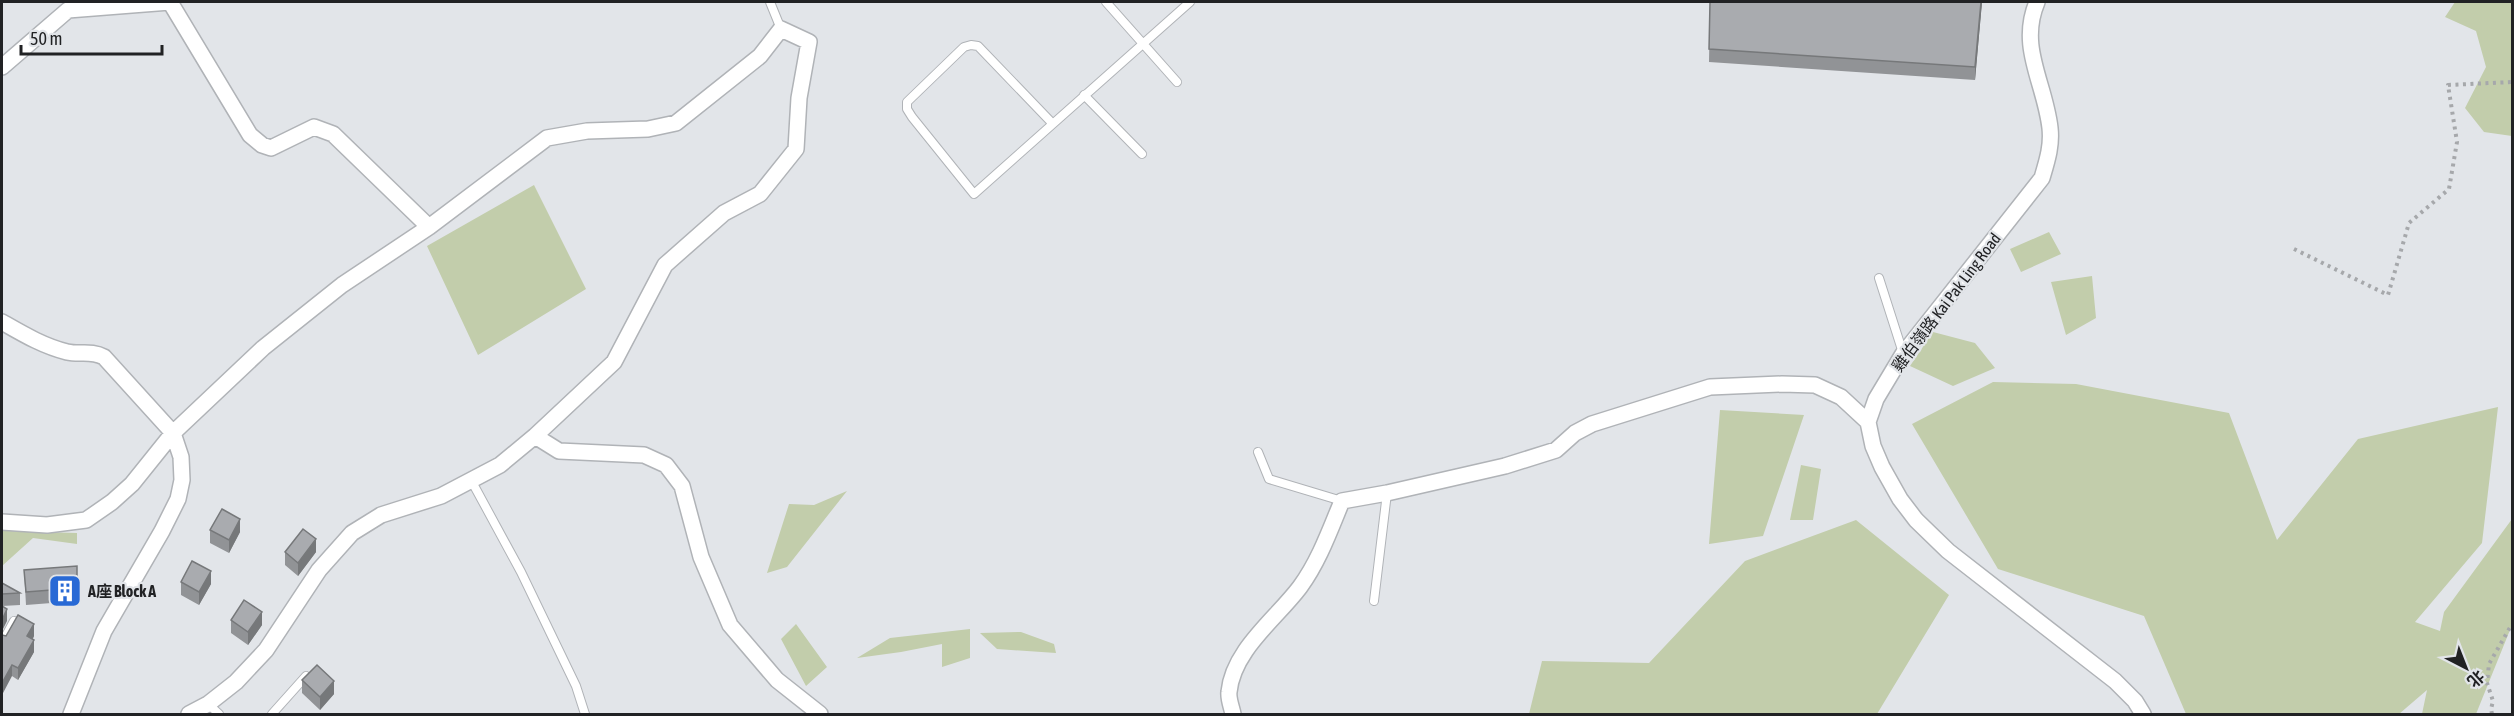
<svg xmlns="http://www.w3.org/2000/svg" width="2514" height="716" font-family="'Asap Condensed','Noto Sans SC',sans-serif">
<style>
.green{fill:#c2cdab}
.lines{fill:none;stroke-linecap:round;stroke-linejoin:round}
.lane-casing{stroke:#b0b3b7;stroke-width:10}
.street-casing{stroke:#b0b3b7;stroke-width:18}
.path{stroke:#a6a8ab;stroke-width:4;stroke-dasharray:3 4.5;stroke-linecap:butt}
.lane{stroke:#fff;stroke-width:8}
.street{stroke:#fff;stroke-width:15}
.wall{fill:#919396}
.shaded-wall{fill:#76787a}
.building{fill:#a9abaf;stroke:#76787a;stroke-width:1.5}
.labels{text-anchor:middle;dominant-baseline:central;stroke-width:4.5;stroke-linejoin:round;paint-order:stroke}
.street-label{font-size:16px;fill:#212224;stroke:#e2e5e9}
.poi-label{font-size:16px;font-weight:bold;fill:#212224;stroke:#e2e5e9;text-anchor:start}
</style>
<rect width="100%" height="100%" fill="#e2e5e9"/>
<path class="green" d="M2455,2H2512V136L2484,132L2465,108L2486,67L2476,31L2445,17Z
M534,185L586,289L478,355L427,246Z
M2049,232L2061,254L2021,272L2010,249Z
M2092,276L2096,318L2066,335L2051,282Z
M1933,332L1975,343L1995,368L1953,386L1910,366Z
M1993,382L2076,384L2229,413L2277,540L2358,439L2498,407L2482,543L2415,622L2440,631L2444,612L2512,519V625L2476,714H2422L2427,690L2399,714H2186L2144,616L1998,569L1912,424Z
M1720,410L1804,415L1763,536L1709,544Z
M1801,465L1821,469L1813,520H1790Z
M847,491L787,567L767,573L789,504L814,505Z
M2,518L7,531L77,533V544L33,538L2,566Z
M1856,520L1949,595L1877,714H1529L1542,661L1649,663L1745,561Z
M796,624L827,667L806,686L781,639Z
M970,629V658L942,667V644L901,652L857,658L890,638Z
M1021,632L1054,644L1056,653L997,649L980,633Z"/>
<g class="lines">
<defs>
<path id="lane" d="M770,2L781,29
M1106,2L1177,82
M1084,95L1142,154
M1052,123L978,46L971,45L964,47L907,102V109L912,117L974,194L1190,2
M1879,278L1903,353
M1258,452L1269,479L1342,501
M471,480L521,572L576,686L585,714
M1374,601L1387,493
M2,643L14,621
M208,704L219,714
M272,714L306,676"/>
<path id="street" d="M170,2L250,135L262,145L271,148L314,127L333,134L429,227
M2037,2C2018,47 2045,83 2050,128C2052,146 2047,161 2042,178L1903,354L1876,399L1868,422L1873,446L1882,467L1900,499L1916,520L1948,551L2115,681L2135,701L2143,714
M2,67L68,10L170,2
M2,322C23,334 43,346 67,352C80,355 91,350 104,357L173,433L181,457L182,480L178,499L162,531L104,631L71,714
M535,436L559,451L644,455L666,465L682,486L701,557L730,625L777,680L820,714
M2,522L47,525L86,520L112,502L132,484L173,433L263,348L342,285L429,227L547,138L587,131L648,129L676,123L760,56L781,29L809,42L799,98L796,149L760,194L724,213L665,265L614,362L535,436L500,465L441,496L381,515L352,533L319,570L266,650L236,682L208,704L189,714
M1233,714C1232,708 1228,699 1229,692C1233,650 1276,619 1300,587C1319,561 1330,530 1342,501L1387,493L1505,466L1556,450L1575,433L1592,424L1710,387L1782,384L1815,385L1841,397L1868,422"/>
</defs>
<use href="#lane" class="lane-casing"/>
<use href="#street" class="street-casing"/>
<path class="path" d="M2294,249L2388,295L2409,223L2449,189L2457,142L2448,85L2512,82
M2492,714L2491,709L2493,701L2487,683L2489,664L2512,624"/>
<use href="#lane" class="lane"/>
<use href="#street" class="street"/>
</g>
<path class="wall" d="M1710,2H1982L1975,80L1709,62Z
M210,530L240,532L229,553L210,543Z
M285,552H316L298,576L285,565Z
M24,570L77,588V601L26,605Z
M181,582L211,584L199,605L181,595Z
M2,583L20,593V605L2,606Z
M231,620L262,625L248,645L231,633Z
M2,635L34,636L33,639L34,652L18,680L12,676Z
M302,680L334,694L320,710L302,693Z"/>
<path class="shaded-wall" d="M1981,2H1982L1975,80V67Z
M240,519V532L229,553V540Z
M316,539V552L298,576V563Z
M211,571V584L199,605V592Z
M7,609V621L2,631V620Z
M262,612V625L248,645V632Z
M34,624V636L27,648V636Z
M34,640V652L18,680V668Z
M12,665V676L2,695V683Z
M334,681V694L320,710V697Z"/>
<path class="building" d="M1710,2H1981L1975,67L1709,49Z
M222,509L240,519L229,540L210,530Z
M303,529L316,539L298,563L285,552Z
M192,561L211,571L199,592L181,582Z
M77,566V588L26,592L24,570Z
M2,583L20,593L2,594Z
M244,600L262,612L248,632L231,620Z
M2,606L7,609L2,620Z
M18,615L34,624L27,636L34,640L18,668L12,665L2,683V635L6,636Z
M317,665L334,681L320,697L302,680Z"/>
<defs>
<symbol id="building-square" viewBox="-11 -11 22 22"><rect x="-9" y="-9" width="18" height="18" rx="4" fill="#2869d5" stroke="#e2e5e9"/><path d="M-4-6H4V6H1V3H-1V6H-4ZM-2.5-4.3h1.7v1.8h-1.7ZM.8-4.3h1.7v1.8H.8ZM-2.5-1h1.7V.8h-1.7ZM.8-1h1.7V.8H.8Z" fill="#fff"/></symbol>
</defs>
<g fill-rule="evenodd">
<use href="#building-square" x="46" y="572" width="38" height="38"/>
</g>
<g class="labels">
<g class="street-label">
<text transform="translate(1946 302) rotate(-53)">雞伯嶺路 Kai Pak Ling Road</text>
</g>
<g class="poi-label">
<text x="88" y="591">A座 Block A</text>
</g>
</g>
<rect width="2514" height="716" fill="none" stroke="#212224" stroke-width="6"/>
<g transform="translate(2466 668) rotate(138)" stroke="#e2e5e9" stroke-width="4.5" paint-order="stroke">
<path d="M0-4.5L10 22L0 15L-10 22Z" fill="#212224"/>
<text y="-9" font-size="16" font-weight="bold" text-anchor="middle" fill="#212224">北</text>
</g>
<path d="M21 45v9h141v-9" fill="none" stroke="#212224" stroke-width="3"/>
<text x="30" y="45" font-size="18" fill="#212224" stroke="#e2e5e9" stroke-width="4.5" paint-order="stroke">50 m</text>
</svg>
